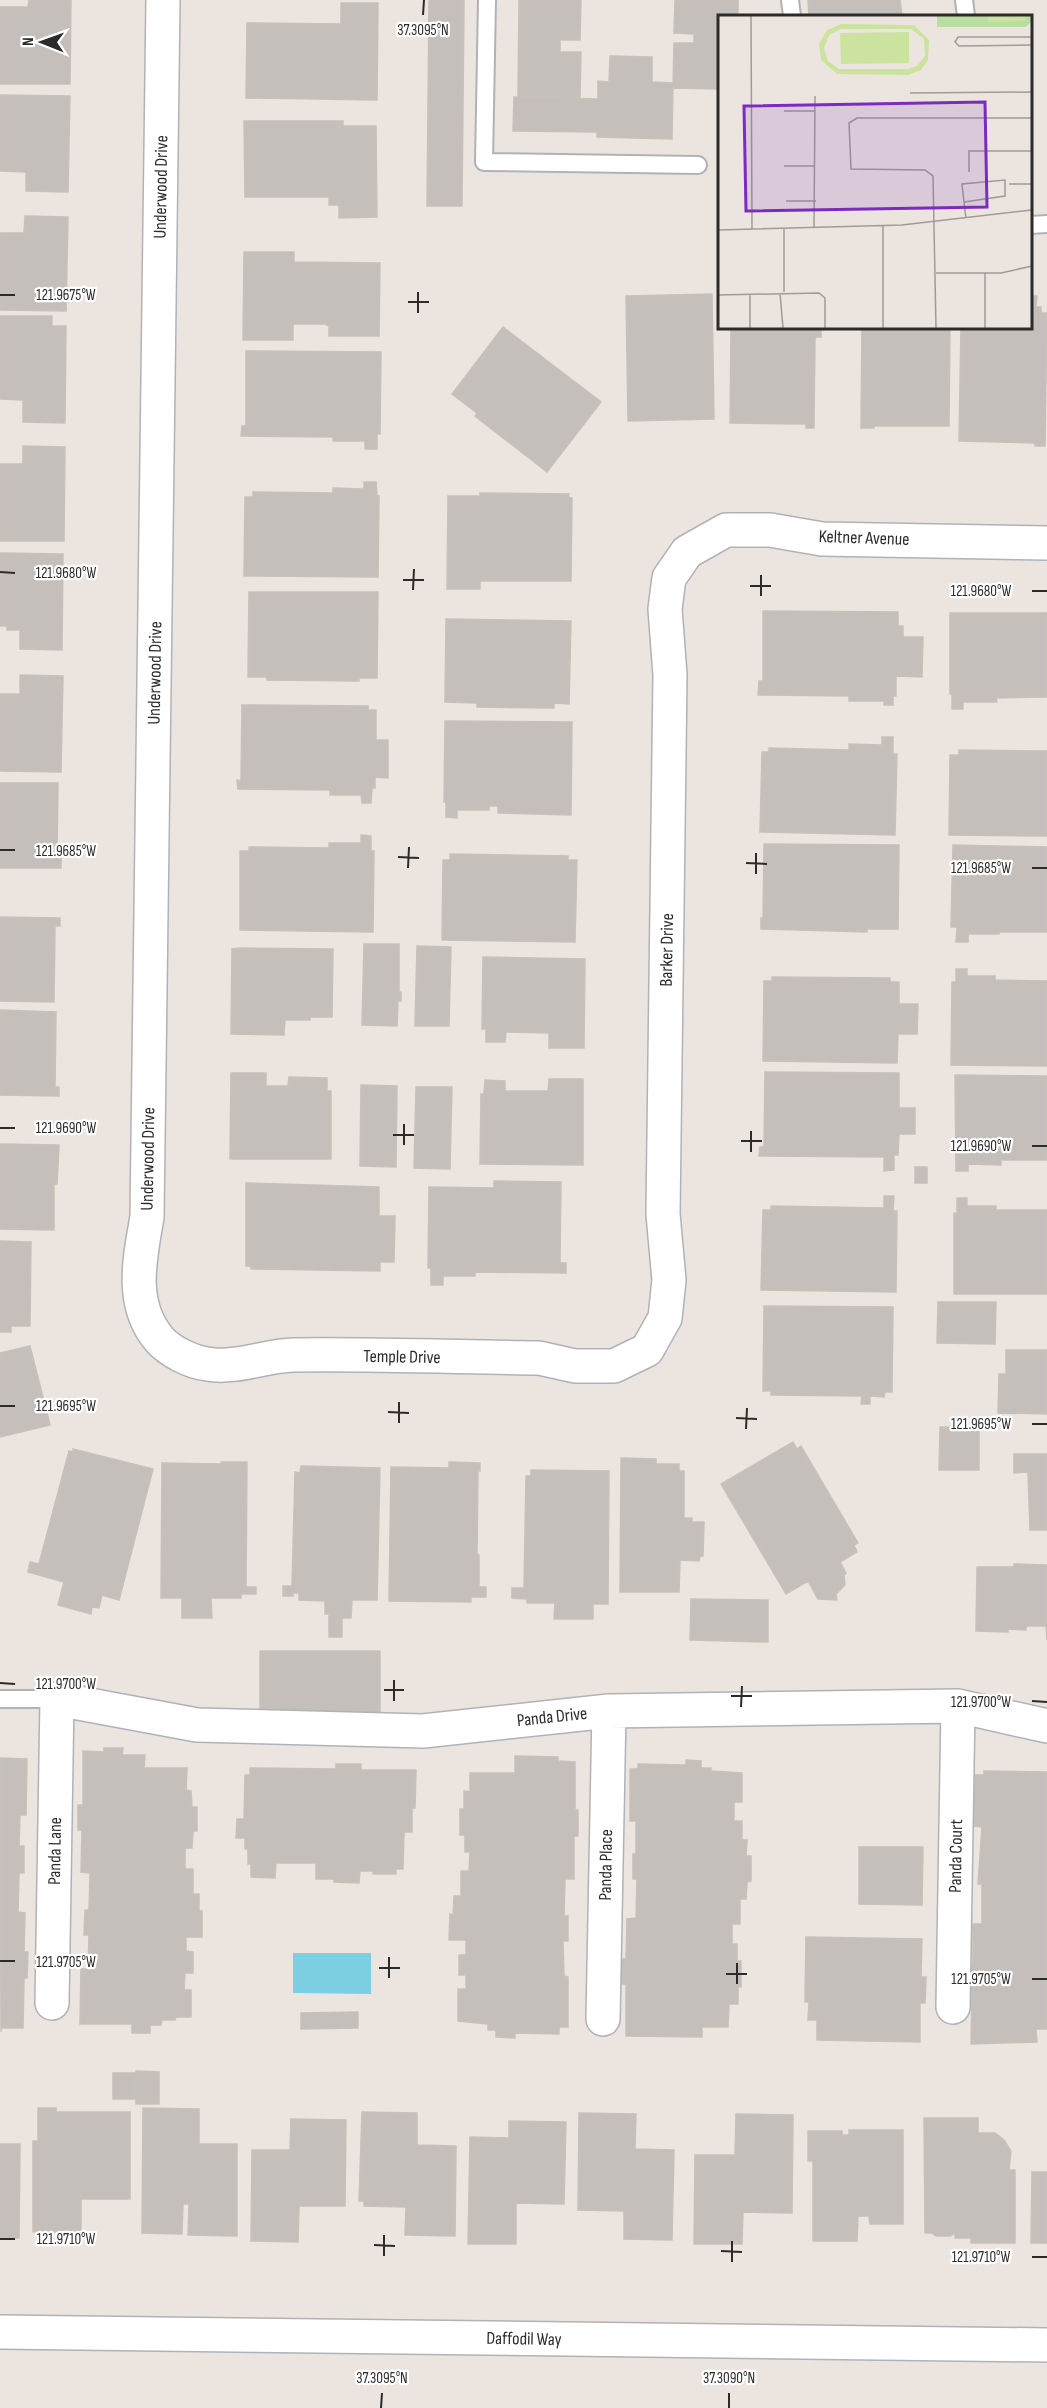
<svg xmlns="http://www.w3.org/2000/svg" width="1047" height="2408" font-family="'Sofia Sans Condensed',sans-serif">
<style>
.water{fill:#7dd0e3}
.building{fill:#c4bfbb;stroke:#c7c1b9;stroke-width:1.5}
.lines{fill:none;stroke-linecap:round;stroke-linejoin:round}
.lane-casing{stroke:#b0b2ba;stroke-width:20}
.street-casing{stroke:#b0b2ba;stroke-width:36}
.lane{stroke:#fff;stroke-width:16}
.street{stroke:#fff;stroke-width:33}
.ticks{fill:none;stroke:#2b2b2b;stroke-width:2}
.labels{text-anchor:middle;dominant-baseline:central;stroke-width:4.5;stroke-linejoin:round;paint-order:stroke}
.street-label{font-size:18px;fill:#2b2b2b;stroke:#fff}
.inset-road{fill:none;stroke:#9f9b97;stroke-width:1.5}
.view{fill:#7b2cbf;fill-opacity:0.15;stroke:#7b2cbf;stroke-width:3}
.inset-edge{fill:none;stroke:#2b2b2b;stroke-width:3}
.ticks-label{font-size:15px;text-anchor:middle;fill:#2b2b2b;stroke:#fff;stroke-width:4.5;stroke-linejoin:round;paint-order:stroke}
</style>
<rect width="100%" height="100%" fill="#ece5df"/>
<path class="water" d="M293,1953H371V1994L293,1993Z"/>
<path class="building" d="M29,0H71L70,84H0V7H28Z
M429,0H464L462,206H427Z
M519,0H581L580,40H560V52H581L580,97L518,96Z
M675,0H738V16H720V89L673,88L674,43H694V34L674,33Z
M808,0H900L902,16H809Z
M341,3H378L377,100L246,98L247,23L341,24Z
M610,56L652,57V82L673,83L672,139L597,137V132L513,131L514,97L598,99V81L609,82Z
M0,95L70,96L68,192L26,191V172L0,171Z
M244,121H343V126H376L377,217L339,218V205H329V197H245Z
M25,216L68,217L66,311L0,310V233H24Z
M244,252H294V262L380,263L379,336H329V326L325,324H293V340H243Z
M712,294L714,419L628,421L626,296Z
M1030,296H1037L1036,307H1041V313H1047L1045,446H1035V443L959,441L961,327H1030Z
M0,316H52V326H66L65,423L23,422V400L0,399Z
M503,327L601,402L547,472L475,416L477,413L452,394Z
M731,327H821V337H815L814,428H806V424L730,423Z
M862,327H950L949,426H874V428H861Z
M246,351L381,352L380,434H377V449H365V441H333V437L241,436L242,426H246Z
M23,446L65,447L64,541H0V464H23Z
M364,482H376L377,496H379L378,577L244,576L245,497H253V492L333,493V488L364,489Z
M480,493L569,494L568,497L572,498L571,581H480V589H447L448,496H480Z
M0,553L63,554L62,650L20,649V630H7V626H0Z
M249,592H378L377,678H359V681L267,680V677H248Z
M763,611L898,612V626H903V637H923L922,677L896,676V696H893V705H884V701H849V696L758,695L759,681H763Z
M950,613H1047V697L996,698L997,702H963V709H952V694H950Z
M446,619L571,621L569,704L554,703V708L477,707V703L445,702Z
M20,675L63,676L61,772L0,771V694H19L20,699Z
M242,705L368,706V710H376V740H388V778L375,777V788H372L371,803H362L361,795H330V790L238,789L237,780L241,781Z
M445,721L572,722L571,815L498,813V806H489V810H457V818L446,817V802H444Z
M882,737H893V754H897L895,835L760,832L762,752H769V748L849,750V744L882,745Z
M959,750L1047,751V836L949,835L950,755H959Z
M0,783H58L57,856H61V868H0Z
M361,835L371,836V851H374L373,932L240,930V851H249V847L329,848V843H361Z
M764,844L899,845L898,929H867V932L761,929V918L763,919Z
M953,845L1047,847V932H999V934H968V942H956L957,927H951Z
M450,854L568,856V860H577L575,942L442,940L443,860H450Z
M0,917L60,918V926H55L54,1002L0,1001Z
M364,944H399V992H401V1001H398L397,1026L362,1025Z
M417,946L451,947L449,1026H415Z
M241,948L333,949L332,1017H310V1020H285L284,1035L231,1034L232,949Z
M483,957L585,959L584,1048H549V1033L506,1032L505,1042H486V1029H482Z
M956,969H967V976H995V980L1047,981V1066L951,1065L952,982H956Z
M772,977L890,978V982H899V1004H918L917,1034H898L897,1063L763,1061L764,981H772Z
M0,1010L56,1012L55,1087H59V1096L0,1095Z
M765,1072L899,1073V1108H915V1134H899L898,1155H894V1170L884,1171V1157L759,1156L760,1147L764,1146Z
M231,1073H266V1086H288L289,1077L327,1078V1091H331V1159H230Z
M955,1075L1047,1076V1160H1001V1165L968,1164V1171H956Z
M549,1079H583V1165L480,1164L481,1094H484L485,1080L505,1081V1091H548Z
M361,1085L397,1086L396,1167L360,1166Z
M416,1087H452L450,1169L414,1168Z
M0,1144L59,1145L57,1184H54V1230L0,1229Z
M915,1167H927V1183H915Z
M494,1181L561,1182L560,1263H566V1273L475,1272V1276H443V1285H431V1268H428L429,1187L494,1188Z
M246,1183L379,1187V1216H395L394,1262H380V1271L251,1269V1266H246Z
M884,1196H894L893,1211H897L896,1292L761,1290L763,1210H771V1206L884,1208Z
M957,1198H967V1206H996V1210H1047V1294H954V1213H957Z
M0,1241L31,1242L30,1326H11V1332H0Z
M938,1302H996L995,1344L937,1343Z
M764,1306L893,1307L892,1392H885L884,1397L870,1396V1404H861L862,1396L771,1395V1391H763Z
M30,1346L50,1425L0,1437V1353Z
M1006,1350H1047V1414L998,1413L999,1374H1006Z
M940,1427H979V1470H939Z
M793,1442L797,1449L801,1446L858,1543L854,1545L857,1552L840,1562L846,1573L844,1575L845,1585L836,1594L837,1600L818,1599L808,1581L786,1594L721,1484Z
M73,1449L153,1469L119,1600L102,1595L99,1608L92,1607L91,1614L58,1605L64,1582L28,1572L30,1562L39,1564L69,1451L73,1452Z
M1014,1454H1047V1530H1030L1028,1472L1014,1473Z
M621,1458L656,1459V1464H679V1471H684V1518H692V1522H704L703,1556H700L699,1561L680,1560L679,1592H620Z
M221,1462H247L246,1587H256V1594H241V1598H211L212,1618H182V1598H161L162,1463L221,1464Z
M449,1462L480,1463V1471H478L477,1554L479,1555V1587H486V1597H471V1602L389,1601L391,1467L449,1468Z
M301,1466L380,1468L377,1600H352L351,1618H342V1637H329V1614H325V1601L299,1600V1593H293V1596H283V1586H292L295,1472L300,1473Z
M531,1470L609,1471L608,1604H593V1619H554L555,1603H527V1599L512,1598V1588H524L526,1476H531Z
M1014,1564L1047,1565V1640L1046,1626H1026V1630L1008,1629V1632L976,1631L977,1567H1014Z
M691,1599L768,1600V1642L690,1640Z
M260,1651H380V1716L260,1715Z
M104,1748H123L122,1755H145L144,1768H187L186,1790L191,1791L192,1807H197V1831H193L192,1848H185V1869H193V1894H199V1911H202V1937H186V1951L193,1952V1973H185L184,1990H191V2017H176L175,2020H162L161,2025H150V2033H132V2024H80L81,1969H88L89,1935H84L85,1910H89L90,1873L81,1872L82,1830H78V1805H83V1751L104,1752Z
M515,1756L558,1757V1761L575,1762V1810H578V1836H574V1879H565L564,1916H568V1941H563L564,1976L568,1977V2027H559V2034L515,2033V2038L496,2037V2030H488V2024L458,2021V1989H466V1975H459V1955H466V1940H449L450,1914L453,1915L454,1896H461V1871H469L470,1852H465V1835H460V1809H464V1791L470,1792V1773H515Z
M0,1758L27,1759L26,1815H20L19,1846H24V1873H19L18,1912L25,1913L24,1952H28L27,1978H24L23,2028H1V2032Z
M686,1760L701,1761V1768H711V1771L742,1773V1802H734V1821H742V1840H747L746,1856H751V1881L747,1882L746,1899H740V1924H732V1944H737V1961H741V1987H738V2004H729L728,2027H702V2037L626,2036V1984H621L622,1959H626L627,1919L636,1918L637,1879H633V1854H636V1821H630V1769H638V1764L686,1765Z
M336,1764H361V1770H416L415,1808H412V1832H404L403,1869H396V1874H373V1871H360L359,1883L334,1882V1879H316V1863H276L275,1878L251,1877V1864H248V1849H245V1838H236L237,1819H244L245,1775H250V1768L336,1769Z
M984,1771L1047,1772V2029H1036L1037,2042L971,2044L972,1990H969V1965H973V1924H982V1884H978L982,1827L974,1826L975,1775H984Z
M859,1847H923L922,1905L859,1904Z
M806,1937L922,1939L921,1977H926L925,2003H920V2042L817,2040V2020H808L809,2002H805Z
M358,2012V2028L301,2029V2013Z
M136,2071L159,2072V2104H136Z
M113,2073H136L135,2099H113Z
M38,2108H56V2112H130V2199H81V2232H33V2141H38Z
M143,2108L199,2109V2144H237V2236L188,2235L189,2204H183L182,2234L142,2233Z
M362,2112L417,2113V2145L456,2146L455,2236L405,2235L406,2207L364,2206V2201H359Z
M579,2113L636,2114L635,2149L674,2150L672,2240L624,2239V2211L578,2210Z
M736,2114L793,2115L792,2213L743,2212L742,2244H694L695,2155H735Z
M924,2118H978V2133H995L1004,2140L1011,2151L1009,2170H1015V2243H971V2238H955V2233L950,2236H936L932,2233H925Z
M291,2119L346,2120L345,2206H299L298,2242L251,2241L252,2150H290Z
M509,2121L566,2122L564,2204L516,2203V2244H468L470,2137L509,2138Z
M849,2130H903V2224H870L869,2216H858L857,2241H813V2161H808V2131H842V2135H849Z
M0,2144H20L19,2238H0Z
M1032,2172H1047V2243H1031Z"/>
<g class="lines">
<defs>
<path id="lane" d="M487,0L484,162L698,165
M790,0L792,16
M964,0L966,16
M1030,225L1047,224
M0,1699H57"/>
<path id="street" d="M163,0L147,1217C140,1258 129,1303 159,1339C169,1351 191,1362 207,1364C236,1369 264,1356 293,1355C375,1354 457,1357 539,1358L575,1366H614L647,1350L665,1318L669,1280L663,1214L670,675L665,609L669,578L687,552L726,530H770L822,539L1047,543
M52,2003L57,1699L197,1725L423,1731L609,1711L958,1706L1047,1726
M953,2007L958,1706
M603,2019L609,1711
M0,2332L1047,2345"/>
</defs>
<use href="#lane" class="lane-casing"/>
<use href="#street" class="street-casing"/>
<use href="#lane" class="lane"/>
<use href="#street" class="street"/>
</g>
<path class="ticks" d="M423,15L424,0M0,295H15M408,302H429M418,313V292M0,572L15,573M403,580H424M750,586H771M413,590L414,569M1032,591H1047M761,596V575M0,850H15M398,857L419,858M746,863L767,864M408,868L409,847M1032,868H1047M756,874V853M0,1128H15M393,1135H414M741,1141H762M404,1145V1124M1032,1146H1047M751,1152V1131M0,1406H15M388,1412L409,1413M736,1418L757,1419M399,1423V1402M1032,1424H1047M746,1429L747,1408M0,1683L15,1684M384,1690H404M731,1696H752M394,1701V1680M1032,1701L1047,1702M741,1707L742,1686M0,1961H15M379,1968H400M726,1974H747M389,1978V1957M1032,1979H1047M737,1984V1963M0,2239H15M374,2245L395,2246M721,2251L742,2252M384,2256V2235M1032,2257H1047M732,2262V2241M381,2408L382,2393M729,2408V2393"/>
<g class="labels">
<g class="street-label">
<text transform="translate(161 187) rotate(-89)">Underwood Drive</text>
<text transform="translate(864 538) rotate(2)">Keltner Avenue</text>
<text transform="translate(155 673) rotate(-89)">Underwood Drive</text>
<text transform="translate(667 950) rotate(-89)">Barker Drive</text>
<text transform="translate(148 1159) rotate(-89)">Underwood Drive</text>
<text transform="translate(402 1357) rotate(1)">Temple Drive</text>
<text transform="translate(552 1717) rotate(-6)">Panda Drive</text>
<text transform="translate(55 1851) rotate(-89)">Panda Lane</text>
<text transform="translate(956 1856) rotate(-89)">Panda Court</text>
<text transform="translate(606 1865) rotate(-89)">Panda Place</text>
<text transform="translate(524 2339) rotate(1)">Daffodil Way</text>
</g>
</g>
<g transform="translate(718 15)">
<rect width="314" height="314" fill="#ece5df"/>
<path d="M219,0H313V7L308,12H219Z" fill="#badda1"/>
<path d="M270,0H308V6L270,7ZM123,9L196,10L211,25L210,45L203,55L191,60L119,59L103,45L101,29L109,15ZM123,14H193L206,24L207,41L199,51L189,54H121L110,46L106,33L111,20ZM191,17V48L123,49L122,18Z" fill="#cbe39e" fill-rule="evenodd"/>
<path class="inset-road" d="M33,0L34,214M314,22H240L237,27L241,31L314,30M192,78L314,77M66,96H97M66,151H97M251,157V136H314M291,169H314M68,186H98M246,187L287,181V165L244,169L247,196L248,203M165,211V313M96,213L97,81M0,215L184,210L314,195M218,258H283L314,251M267,258V313M66,277V213M62,278L65,313M32,279V313M0,280L101,278L107,283V313M218,313L215,161L207,155L133,154L131,108L139,103H314"/>
<path class="view" d="M267,87L269,192L28,196L26,91Z"/>
<rect width="314" height="314" class="inset-edge"/>
</g>
<g class="ticks-label">
<text x="423" y="35">37.3095°N</text>
<text x="66" y="300">121.9675°W</text>
<text x="66" y="578">121.9680°W</text>
<text x="981" y="596">121.9680°W</text>
<text x="66" y="856">121.9685°W</text>
<text x="981" y="873">121.9685°W</text>
<text x="66" y="1133">121.9690°W</text>
<text x="981" y="1151">121.9690°W</text>
<text x="66" y="1411">121.9695°W</text>
<text x="981" y="1429">121.9695°W</text>
<text x="66" y="1689">121.9700°W</text>
<text x="981" y="1707">121.9700°W</text>
<text x="66" y="1967">121.9705°W</text>
<text x="981" y="1984">121.9705°W</text>
<text x="66" y="2244">121.9710°W</text>
<text x="981" y="2262">121.9710°W</text>
<text x="382" y="2383">37.3095°N</text>
<text x="729" y="2383">37.3090°N</text>
</g>
<g transform="translate(42 42) rotate(271)" stroke="#ffffff" stroke-width="4.5" paint-order="stroke">
<path d="M0-4.5L10 22L0 15L-10 22Z" fill="#2b2b2b"/>
<text y="-9" font-size="16" font-weight="bold" text-anchor="middle" fill="#2b2b2b">N</text>
</g>
</svg>
